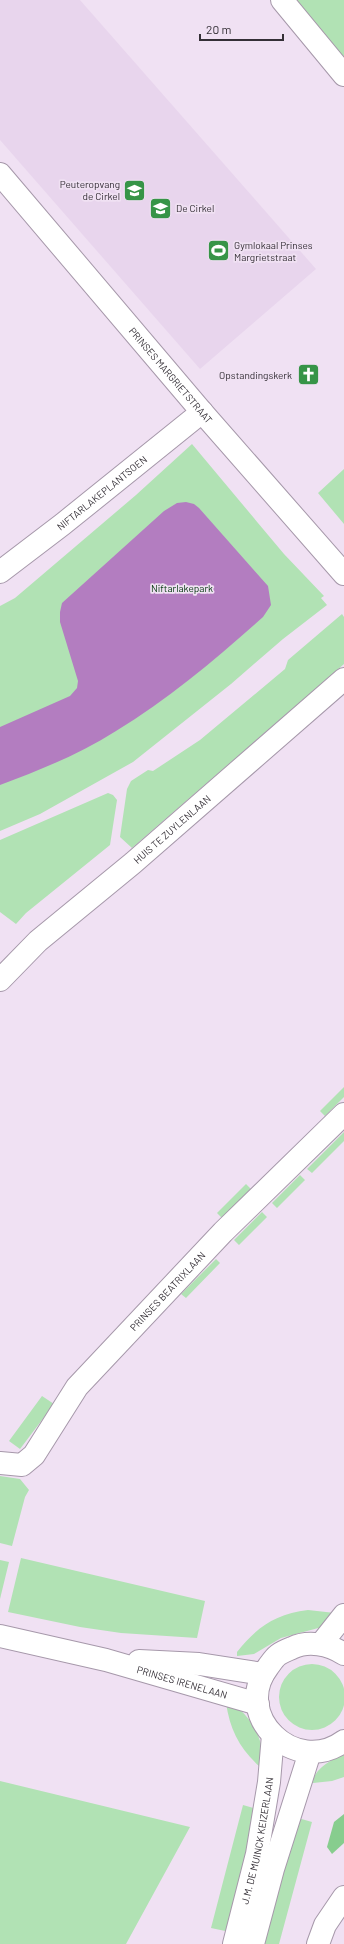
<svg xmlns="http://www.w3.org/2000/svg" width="344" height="1944" font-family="Barlow,sans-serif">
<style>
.built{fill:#e8d5ed}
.green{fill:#b1e2b4}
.forest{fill:#87cd8e}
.water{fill:#b37dc0}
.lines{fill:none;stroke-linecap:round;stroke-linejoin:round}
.street-casing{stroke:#a698aa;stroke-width:24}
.secondary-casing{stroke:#a698aa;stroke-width:24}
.street{stroke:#fff;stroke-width:22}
.secondary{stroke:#fff;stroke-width:22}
.labels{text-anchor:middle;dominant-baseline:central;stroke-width:3.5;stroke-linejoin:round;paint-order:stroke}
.poi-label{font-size:10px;fill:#342f36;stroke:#f0e1f3;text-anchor:end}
.street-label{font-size:10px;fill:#342f36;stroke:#f0e1f3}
.park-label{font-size:10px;fill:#00350c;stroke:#f0e1f3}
</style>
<rect width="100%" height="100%" fill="#f0e1f3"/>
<path class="built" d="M0,0H80L316,269L200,369L0,140Z"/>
<path class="green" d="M291,0H344V63Z
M192,444L284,554L324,596L321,598L327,605L283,639L231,684L133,762L40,814L0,831V606L15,598L136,495Z
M344,469V524L318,493Z
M342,614L344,617V664L132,848L120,837L127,789L131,781L148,770L153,771L200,740L285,669L288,660Z
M108,793L113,795L117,800L110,845L26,913L16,924L0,912V840Z
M344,1087V1097L325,1116L320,1111Z
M344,1132V1141L312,1173L307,1169Z
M300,1175L305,1180L277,1208L272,1203Z
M246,1184L251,1189L222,1218L217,1213Z
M262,1212L267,1217L239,1245L234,1240Z
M216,1259L220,1263L186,1298L181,1294Z
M42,1396L54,1404L20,1449L9,1441Z
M0,1476L20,1479L29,1490L25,1497L12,1546L0,1543Z
M21,1558L205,1601L197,1638L121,1633L80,1627L8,1612Z
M0,1560L9,1562L0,1599Z
M308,1610L335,1613L322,1627L281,1638L254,1654L237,1656V1652C257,1627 275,1614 308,1610Z
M279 1697a33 33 0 1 1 66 0a33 33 0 1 1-66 0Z
M226,1703C242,1705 258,1729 261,1745C263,1751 261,1760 260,1767C240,1749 230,1730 226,1703Z
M344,1754V1777L332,1781L313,1783C313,1769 333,1759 344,1754Z
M0,1781L190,1827L126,1944H0Z
M243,1805L257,1809L230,1932L211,1928Z
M298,1818L312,1822L279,1944H259Z"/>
<path class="forest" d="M344,1814V1843L332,1854L327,1847L334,1822Z"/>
<path class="water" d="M186,502L194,504L199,508L268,586L271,605L263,617C217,658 169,699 116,731C80,754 40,770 0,785V727L70,696L77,688L78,681L60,622V612L62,603L164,511L177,503Z"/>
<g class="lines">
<defs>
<g id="street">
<path id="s1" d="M0,174L202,412L344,574"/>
<path id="s2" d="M0,572L63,524L202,412"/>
<path id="s3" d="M0,980L38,941L133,863L344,679"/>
<path id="s4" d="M0,1463L22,1465L34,1455L77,1387L223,1232L344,1114"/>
<path d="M318,1944L325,1925L344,1897"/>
</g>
<g id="secondary">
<path d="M282,0L344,75"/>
<path id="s5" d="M0,1636L106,1660L258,1704"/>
<path d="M321,1644L344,1615"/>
<path d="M344,1654C329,1644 308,1640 292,1648C287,1650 282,1652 278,1655C274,1658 271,1663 268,1667C231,1715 295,1777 344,1741"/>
<path d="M139,1661L199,1664L263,1674"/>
<path id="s6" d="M234,1944L257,1854L269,1782L273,1735"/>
<path d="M253,1944L273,1869L310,1752"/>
</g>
</defs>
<use href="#street" class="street-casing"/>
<use href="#secondary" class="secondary-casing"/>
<use href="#street" class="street"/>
<use href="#secondary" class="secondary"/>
</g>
<defs>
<symbol id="school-square" viewBox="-11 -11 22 22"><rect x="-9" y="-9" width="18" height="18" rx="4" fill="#369447" stroke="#f0e1f3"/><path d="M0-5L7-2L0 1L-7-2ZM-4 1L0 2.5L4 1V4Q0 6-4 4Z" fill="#fff"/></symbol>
<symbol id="stadium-square" viewBox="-11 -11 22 22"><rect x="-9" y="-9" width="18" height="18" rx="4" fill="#369447" stroke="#f0e1f3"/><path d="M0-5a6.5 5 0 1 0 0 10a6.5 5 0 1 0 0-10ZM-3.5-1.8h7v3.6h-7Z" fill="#fff"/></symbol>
<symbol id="church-square" viewBox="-11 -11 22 22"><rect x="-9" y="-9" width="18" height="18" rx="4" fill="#369447" stroke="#f0e1f3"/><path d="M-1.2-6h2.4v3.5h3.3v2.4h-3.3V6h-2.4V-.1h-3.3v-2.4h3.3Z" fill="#fff"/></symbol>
</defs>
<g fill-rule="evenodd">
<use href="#school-square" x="122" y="178" width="25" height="25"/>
<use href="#school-square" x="148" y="196" width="25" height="25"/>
<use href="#stadium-square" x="206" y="238" width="25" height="25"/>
<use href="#church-square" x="296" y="362" width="25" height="25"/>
</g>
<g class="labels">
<g class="poi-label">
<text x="120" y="184">Peuteropvang<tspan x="120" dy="12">de Cirkel</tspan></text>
<text x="176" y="208" text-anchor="start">De Cirkel</text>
<text x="234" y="245" text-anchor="start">Gymlokaal Prinses<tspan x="234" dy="12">Margrietstraat</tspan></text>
<text x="292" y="375">Opstandingskerk</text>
</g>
<g class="street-label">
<text stroke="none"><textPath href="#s1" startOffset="264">PRINSES MARGRIETSTRAAT</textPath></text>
<text stroke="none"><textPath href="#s2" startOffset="129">NIFTARLAKEPLANTSOEN</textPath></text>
<text stroke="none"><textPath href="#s3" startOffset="229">HUIS TE ZUYLENLAAN</textPath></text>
<text stroke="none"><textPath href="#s4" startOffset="250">PRINSES BEATRIXLAAN</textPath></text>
<text stroke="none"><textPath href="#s5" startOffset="188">PRINSES IRENELAAN</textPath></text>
<text stroke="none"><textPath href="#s6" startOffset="106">J.M. DE MUINCK KEIZERLAAN</textPath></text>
</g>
<g class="park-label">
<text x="182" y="588">Niftarlakepark</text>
</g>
</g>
<path d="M200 34v6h83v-6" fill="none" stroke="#342f36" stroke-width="2"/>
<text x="206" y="34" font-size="12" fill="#342f36" stroke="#f0e1f3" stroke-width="3" paint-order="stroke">20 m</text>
</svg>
